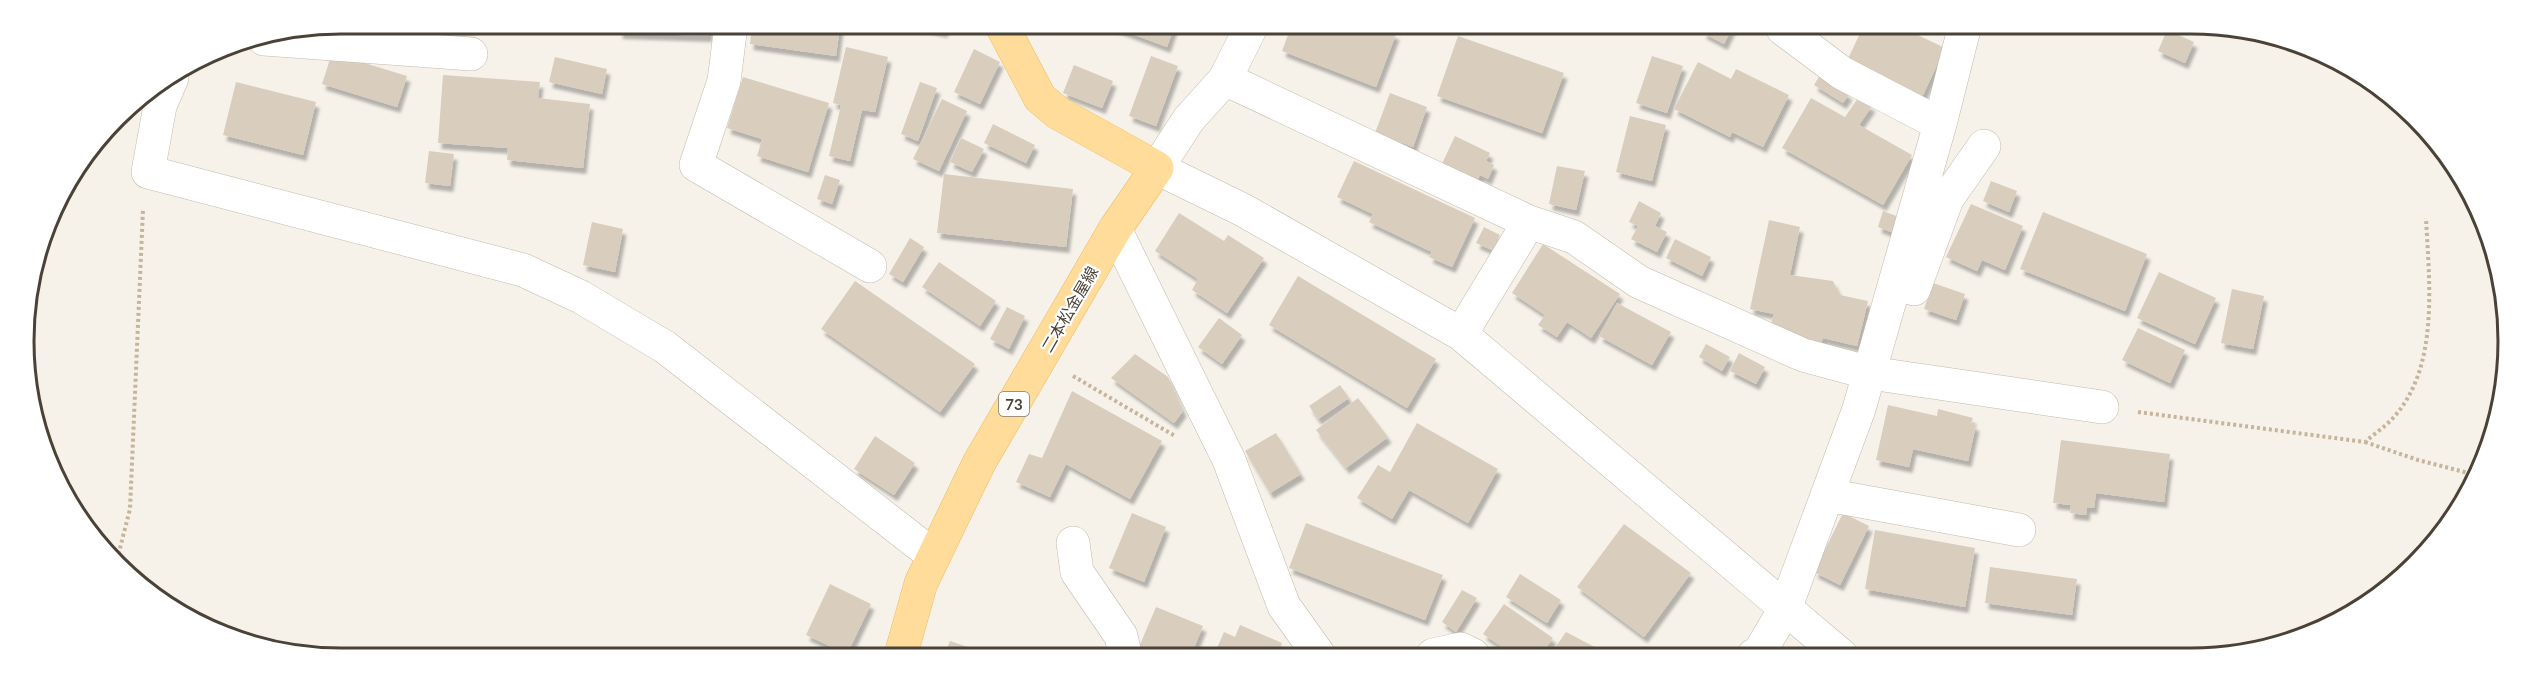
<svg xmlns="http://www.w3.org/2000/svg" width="2533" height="683" font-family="Lato,'Noto Sans JP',sans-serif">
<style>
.building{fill:#d9cdbe;filter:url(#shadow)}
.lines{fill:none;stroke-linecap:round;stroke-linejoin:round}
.minor-casing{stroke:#c3b9ab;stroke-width:34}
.major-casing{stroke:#efbb5f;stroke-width:34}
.path{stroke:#c6b49b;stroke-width:4;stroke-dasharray:3 3;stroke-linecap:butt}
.minor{stroke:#fff;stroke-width:33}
.major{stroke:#ffdc9a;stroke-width:33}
.labels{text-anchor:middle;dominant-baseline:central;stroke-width:4.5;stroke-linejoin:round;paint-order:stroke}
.shield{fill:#fff;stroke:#817b73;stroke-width:1.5}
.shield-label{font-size:15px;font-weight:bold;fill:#4b4237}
.street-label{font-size:16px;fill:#4b4237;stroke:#fff}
.rim{fill:none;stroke:#4b4237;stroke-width:3}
</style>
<defs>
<filter id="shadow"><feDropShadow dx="3.5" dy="6" stdDeviation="1.5" flood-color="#0004"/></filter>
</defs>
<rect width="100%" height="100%" fill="#f6f2ea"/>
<path class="building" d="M444,24H472V29L444,30Z
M620,25H709V36L619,33Z
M752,25L840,26L836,56L750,44Z
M919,26H945L944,32Z
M1111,26L1174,27L1167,47Z
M1291,27H1378L1396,34L1376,87L1282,51Z
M1705,28H1732L1724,44L1703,33Z
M1862,29H1905L1945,48L1922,97L1847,61Z
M2167,30L2194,42L2185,63L2158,51Z
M1458,36L1564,73L1542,133L1437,96Z
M846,47L888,57L875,112L862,110L850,161L829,156L841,105L833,103Z
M974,49L1000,62L980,104L954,92Z
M332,53L407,76L397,107L322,84Z
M1151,56L1178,66L1156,126L1129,116Z
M1652,56L1683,66L1667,113L1636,103Z
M555,57L607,69L602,94L549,82Z
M1698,62L1731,79L1736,69L1789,95L1763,147L1732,132L1730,137L1674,109Z
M1074,65L1113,81L1102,108L1063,93Z
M443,75L540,82L538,98L590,104L583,168L507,160L508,148L438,143Z
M1820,75L1849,94L1843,103L1814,85Z
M743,77L829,103L808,172L757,156L762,139L727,128Z
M236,82L316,102L303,155L223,135Z
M920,82L937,88L918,141L901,134Z
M1390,93L1427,107L1413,147L1375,133Z
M1811,98L1845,117L1858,98L1872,106L1859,125L1912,155L1883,205L1782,148Z
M942,99L967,111L939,171L913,159Z
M1630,116L1666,125L1652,181L1616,172Z
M993,124L1035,145L1026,163L984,143Z
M1455,136L1490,153L1486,161L1494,165L1488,179L1480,175L1475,185L1440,168Z
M961,138L984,149L972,172L950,162Z
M429,151L454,154L450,186L425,183Z
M1354,161L1475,218L1452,267L1429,257L1432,252L1369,222L1373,214L1337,197Z
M1557,166L1585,171L1576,210L1549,204Z
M944,174L1073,189L1066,247L937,233Z
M825,175L840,180L832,204L817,199Z
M1991,181L2017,191L2009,212L1983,201Z
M1639,201L1661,213L1655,226L1667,232L1657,252L1631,239L1638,226L1629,222Z
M1971,204L2023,226L2005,270L1982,260L1977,271L1946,257Z
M1883,211L1899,217L1894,233L1878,227Z
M2043,212L2147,254L2125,311L2020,269Z
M1179,213L1224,241L1228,235L1264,258L1227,313L1192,290L1198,279L1155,251Z
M1769,220L1800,227L1790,275L1833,281L1840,295L1868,301L1857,346L1823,338L1819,348L1769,329L1774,314L1750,309Z
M592,222L623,229L615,272L583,265Z
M1484,227L1500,235L1492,250L1476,243Z
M910,238L924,247L903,282L889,274Z
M1675,239L1711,257L1702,276L1666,258Z
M1543,244L1620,294L1591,338L1567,322L1557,337L1538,325L1545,315L1512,293Z
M939,262L996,301L980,326L922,287Z
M2159,272L2216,298L2195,344L2137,318Z
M1298,276L1436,359L1407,408L1269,325Z
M855,281L975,364L940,412L821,329Z
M1933,283L1965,294L1956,320L1924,309Z
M2232,289L2264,296L2253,349L2221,343Z
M1617,303L1671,332L1652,365L1599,336Z
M1007,307L1025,316L1009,349L990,339Z
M1219,318L1242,335L1222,364L1198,347Z
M2138,328L2185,350L2170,383L2122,360Z
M1706,344L1730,357L1722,371L1699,357Z
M1739,353L1765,367L1756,384L1730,371Z
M1135,354L1168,377L1183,411L1174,423L1111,378Z
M1340,385L1349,398L1318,419L1309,406Z
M1072,391L1162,441L1130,499L1066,464L1050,497L1016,482L1029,454L1042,458Z
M1358,398L1388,437L1346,468L1316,430Z
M1888,405L1937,416L1938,409L1973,418L1971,424L1976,425L1968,461L1913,449L1909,467L1876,460Z
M1417,423L1498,469L1468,523L1409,490L1392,519L1357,498L1378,465L1390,472Z
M1276,433L1301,474L1270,493L1245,451Z
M875,436L915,463L894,495L854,469Z
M2061,440L2170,454L2164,502L2096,493L2094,508L2087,507L2086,515L2070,513L2071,505L2053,503Z
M1132,513L1166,527L1144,582L1109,568Z
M1843,513L1869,526L1840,585L1814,572Z
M1306,523L1443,575L1425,620L1289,568Z
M1624,524L1691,573L1644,637L1577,587Z
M1875,530L1975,548L1965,607L1865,589Z
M1990,567L2077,579L2072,615L1985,603Z
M1520,574L1561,600L1547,623L1506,597Z
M830,584L871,604L847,654L806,635Z
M1462,590L1477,598L1456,632L1442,622Z
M1504,604L1553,638L1541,655H1514L1483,634Z
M1156,607L1203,626L1191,655L1158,654L1139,647Z
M1240,625L1282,643L1277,655H1214L1224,632L1235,637Z
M1566,632L1610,655H1550Z
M950,641L977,650L975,654H945Z"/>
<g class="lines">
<defs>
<path id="minor" d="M731,25L724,81L696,165L870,266
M1783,29L1842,73L1940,124
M264,39L471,54
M172,78L160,106L148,172L523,270L581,297L665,347L934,556
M1225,79L1251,27
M1529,222L1574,237L1639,282L1803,355L1870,373L2102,407
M1115,229L1229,460L1284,606L1319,655
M1914,289L1947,199L1984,146
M1461,334L1529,222L1225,79L1189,119L1157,168L1243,210L1461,334L1842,656
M1827,495L2019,530
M1073,543L1077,572L1121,636L1125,654
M1433,655L1461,649L1473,655
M1754,655L1759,653L1785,609L1859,409L1940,124L1964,29"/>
<path id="major" d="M901,654L921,583L979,463L1115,229L1157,168L1058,113L1040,98L1002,26"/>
</defs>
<use href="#minor" class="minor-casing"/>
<use href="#major" class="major-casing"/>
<path class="path" d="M1073,376L1175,436
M2138,412L2365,442C2374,434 2385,427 2393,418C2440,367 2429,281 2426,218
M2365,442L2418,460L2476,475
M117,560L130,509L143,209"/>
<use href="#minor" class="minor"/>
<use href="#major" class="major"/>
</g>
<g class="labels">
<rect class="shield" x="999" y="392" width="30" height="24" rx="4.5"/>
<g class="shield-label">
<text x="1014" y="404">73</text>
</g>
<g class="street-label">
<text transform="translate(1069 309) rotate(-60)">二本松金屋線</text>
</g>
</g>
<path d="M0 0H2533V683H0ZM341 34H2191A307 307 0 0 1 2498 341V341A307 307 0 0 1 2191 648H341A307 307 0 0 1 34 341V341A307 307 0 0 1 341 34Z" fill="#fff" fill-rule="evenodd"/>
<path class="rim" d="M341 34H2191A307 307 0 0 1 2498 341V341A307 307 0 0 1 2191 648H341A307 307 0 0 1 34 341V341A307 307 0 0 1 341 34Z"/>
</svg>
